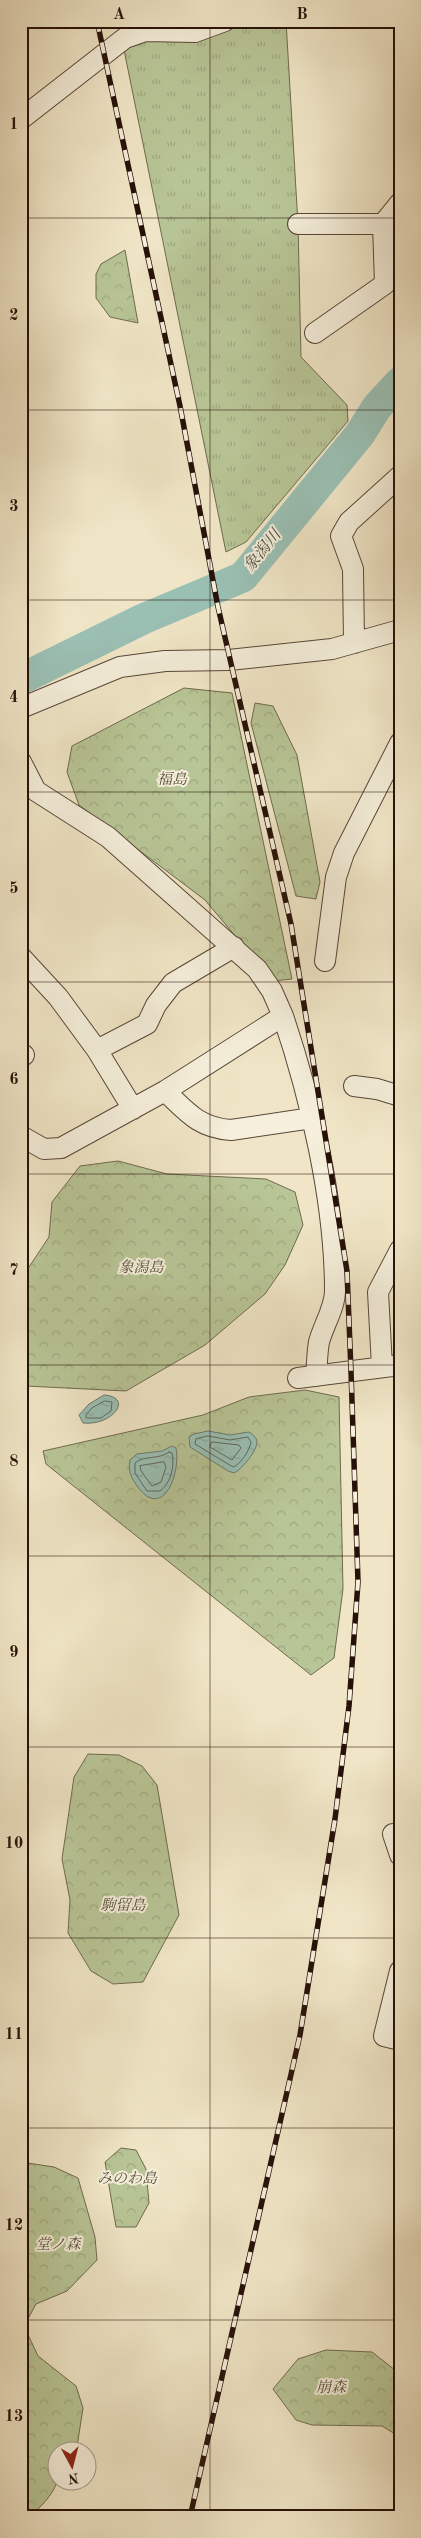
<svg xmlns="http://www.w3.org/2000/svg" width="421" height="2538" font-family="'Old Standard TT','Noto Serif JP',serif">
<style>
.forest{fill:url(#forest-crowns);stroke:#6f6a4f}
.park{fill:url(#park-tufts);stroke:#6f6a4f}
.water{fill:url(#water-ripples);stroke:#6c7a6f}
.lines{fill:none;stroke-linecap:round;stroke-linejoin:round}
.shore{stroke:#60685e;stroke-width:1}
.river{stroke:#9ac0b4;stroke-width:31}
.minor-casing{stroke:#584638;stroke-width:22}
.minor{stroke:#f5efdb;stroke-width:20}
.rail-casing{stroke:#261008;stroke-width:5.5}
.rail{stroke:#f5efdb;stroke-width:4;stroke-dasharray:11;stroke-linecap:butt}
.grid{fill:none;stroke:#261008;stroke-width:1;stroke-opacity:0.55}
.labels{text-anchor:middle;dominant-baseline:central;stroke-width:4;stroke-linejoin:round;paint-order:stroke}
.park-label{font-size:15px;font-style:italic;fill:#594f3a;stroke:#f5efdb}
.water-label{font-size:16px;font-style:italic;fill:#4f4e44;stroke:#f5efdb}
.neatline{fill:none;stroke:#261008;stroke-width:2}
.grid-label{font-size:16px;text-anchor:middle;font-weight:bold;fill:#261008}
</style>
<defs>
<pattern id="forest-crowns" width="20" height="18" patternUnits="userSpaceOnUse" patternTransform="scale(1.25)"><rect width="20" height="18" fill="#b8c596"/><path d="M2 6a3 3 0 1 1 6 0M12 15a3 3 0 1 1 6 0" fill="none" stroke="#9ea880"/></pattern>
<pattern id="park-tufts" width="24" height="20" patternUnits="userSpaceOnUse" patternTransform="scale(1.25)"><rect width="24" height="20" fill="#b8c596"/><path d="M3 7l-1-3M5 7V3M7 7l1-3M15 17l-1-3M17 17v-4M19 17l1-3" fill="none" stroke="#9ea880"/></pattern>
<pattern id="water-ripples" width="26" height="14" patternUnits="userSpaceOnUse" patternTransform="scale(1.25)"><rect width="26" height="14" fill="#9ac0b4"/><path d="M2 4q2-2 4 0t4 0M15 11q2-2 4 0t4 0" fill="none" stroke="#85a499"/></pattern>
</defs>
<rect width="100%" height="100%" fill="#f0e6c7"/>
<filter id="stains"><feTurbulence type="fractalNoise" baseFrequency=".004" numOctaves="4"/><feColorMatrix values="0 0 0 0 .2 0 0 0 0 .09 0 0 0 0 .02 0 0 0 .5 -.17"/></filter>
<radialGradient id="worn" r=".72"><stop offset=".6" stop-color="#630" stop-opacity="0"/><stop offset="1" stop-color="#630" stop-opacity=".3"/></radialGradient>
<path class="forest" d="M125,250L138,323L110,317L96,298V274L101,264Z
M184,688L232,693L292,979L273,981L205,900L79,805L67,772L72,746Z
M255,703L273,706L297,755L320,882L316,899L296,896L251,723Z
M118,1161L167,1174L266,1179L295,1192L303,1225L285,1265L265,1294L205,1345L126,1391L26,1386L21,1388V1279L49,1237L52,1202L80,1166Z
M305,1390L339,1397L343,1589L334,1658L311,1675L46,1464L43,1451L203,1415L249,1397Z
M88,1754L119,1755L142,1766L157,1785L179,1915L143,1982L113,1984L91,1971L68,1933L70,1900L62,1859L74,1777Z
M121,2148L136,2150L146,2169L149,2203L136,2227H116L105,2162Z
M21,2162L54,2167L78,2178L95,2237L97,2260L67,2291L36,2304L24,2326L38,2356L76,2386L83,2408L77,2447L75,2450H58C58,2459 59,2470 58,2479C55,2492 36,2517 21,2517Z
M326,2350L372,2352L400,2374V2437L382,2426L312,2425L296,2420L273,2389L298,2359Z"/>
<path class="park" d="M238,21H286L298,224L301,357L347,405L348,421L246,542L226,552L123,45L148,36L201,33Z"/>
<path class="water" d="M104,1395C134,1397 113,1426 83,1423L79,1415L89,1404Z
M208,1431L230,1435L249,1432C252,1434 256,1437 257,1441C258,1450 241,1470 234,1473L228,1471L190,1447L189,1437L194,1434Z
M172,1446L176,1448C181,1473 163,1522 137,1486C131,1477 128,1472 130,1460L137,1454L162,1451Z"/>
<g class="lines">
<path class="shore" d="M105,1401L112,1402L111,1411L101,1418H86V1415L92,1408Z
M208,1436L230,1440L248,1437L251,1442C250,1450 240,1465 233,1467L195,1444L196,1439Z
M212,1442L239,1445L241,1448L232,1460L210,1447Z
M169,1452L172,1453C175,1466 171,1483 160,1491H147L135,1473V1463C144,1455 159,1460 169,1452Z
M164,1462L166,1467L161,1482L152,1486L141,1471L140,1466Z"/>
<path class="river" d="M21,679L143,619L243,577L360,434L377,407L400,382"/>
<defs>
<path id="minor" d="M21,119L125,38L145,31L195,32L225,21
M298,224H383
M315,333L385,284L383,224L400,203
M354,643L353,569L341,536L349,522L400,476
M21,708L120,667L165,661L229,660L332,649L400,630
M21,762L36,791L108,837L257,969L272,991L283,1016
M21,957L58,997L97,1050L133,1109
M325,961L336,877L344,853L400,743
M97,1050L147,1024L156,1005L173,983L234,947
M21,1057L24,1055
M354,1086L377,1089L400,1096
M165,1091C187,1112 199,1128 231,1130L312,1118
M21,1136L44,1149L61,1148L165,1091L283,1016C311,1099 335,1203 335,1291C335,1308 323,1326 319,1342C317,1353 317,1365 316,1376
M382,1367L378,1292L400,1250
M298,1378L400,1365
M393,1834L400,1855
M400,1971L384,2036L400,2040"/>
</defs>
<use href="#minor" class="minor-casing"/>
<use href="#minor" class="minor"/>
<defs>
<path id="rail" d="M97,21L180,406L218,607L291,924L347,1271L351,1371L358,1582L349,1706L335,1819L300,2035L190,2517"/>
</defs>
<use href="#rail" class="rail-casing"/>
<use href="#rail" class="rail"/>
</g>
<path class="grid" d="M210,21V2517M21,218H400M21,410H400M21,600H400M21,792H400M21,982H400M21,1174H400M21,1365H400M21,1556H400M21,1747H400M21,1938H400M21,2128H400M21,2320H400"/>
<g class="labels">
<g class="park-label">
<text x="172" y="780">福島</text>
<text x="141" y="1268">象潟島</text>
<text x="123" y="1906">駒留島</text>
<text x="127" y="2179">みのわ島</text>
<text x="58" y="2245">堂ノ森</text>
<text x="331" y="2388">崩森</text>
</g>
<g class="water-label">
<text transform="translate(263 551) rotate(-51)">象潟川</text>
</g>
</g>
<rect width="421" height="2538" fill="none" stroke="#f0e6c7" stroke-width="55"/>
<g transform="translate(72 2466) rotate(173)"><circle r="24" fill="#f5efdb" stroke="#a29687"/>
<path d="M0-4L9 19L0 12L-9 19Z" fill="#8f2418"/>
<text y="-8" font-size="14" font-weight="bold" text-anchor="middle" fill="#261008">N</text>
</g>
<rect x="28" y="28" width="366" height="2482" class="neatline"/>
<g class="grid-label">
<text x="119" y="19">A</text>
<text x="302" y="19">B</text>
<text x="14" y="129">1</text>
<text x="14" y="320">2</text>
<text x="14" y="511">3</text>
<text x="14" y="702">4</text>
<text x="14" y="893">5</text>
<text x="14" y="1084">6</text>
<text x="14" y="1275">7</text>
<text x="14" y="1466">8</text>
<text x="14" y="1657">9</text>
<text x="14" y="1848">10</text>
<text x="14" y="2039">11</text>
<text x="14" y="2230">12</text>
<text x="14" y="2421">13</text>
</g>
<rect width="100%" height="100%" filter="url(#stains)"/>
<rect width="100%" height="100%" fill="url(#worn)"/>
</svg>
